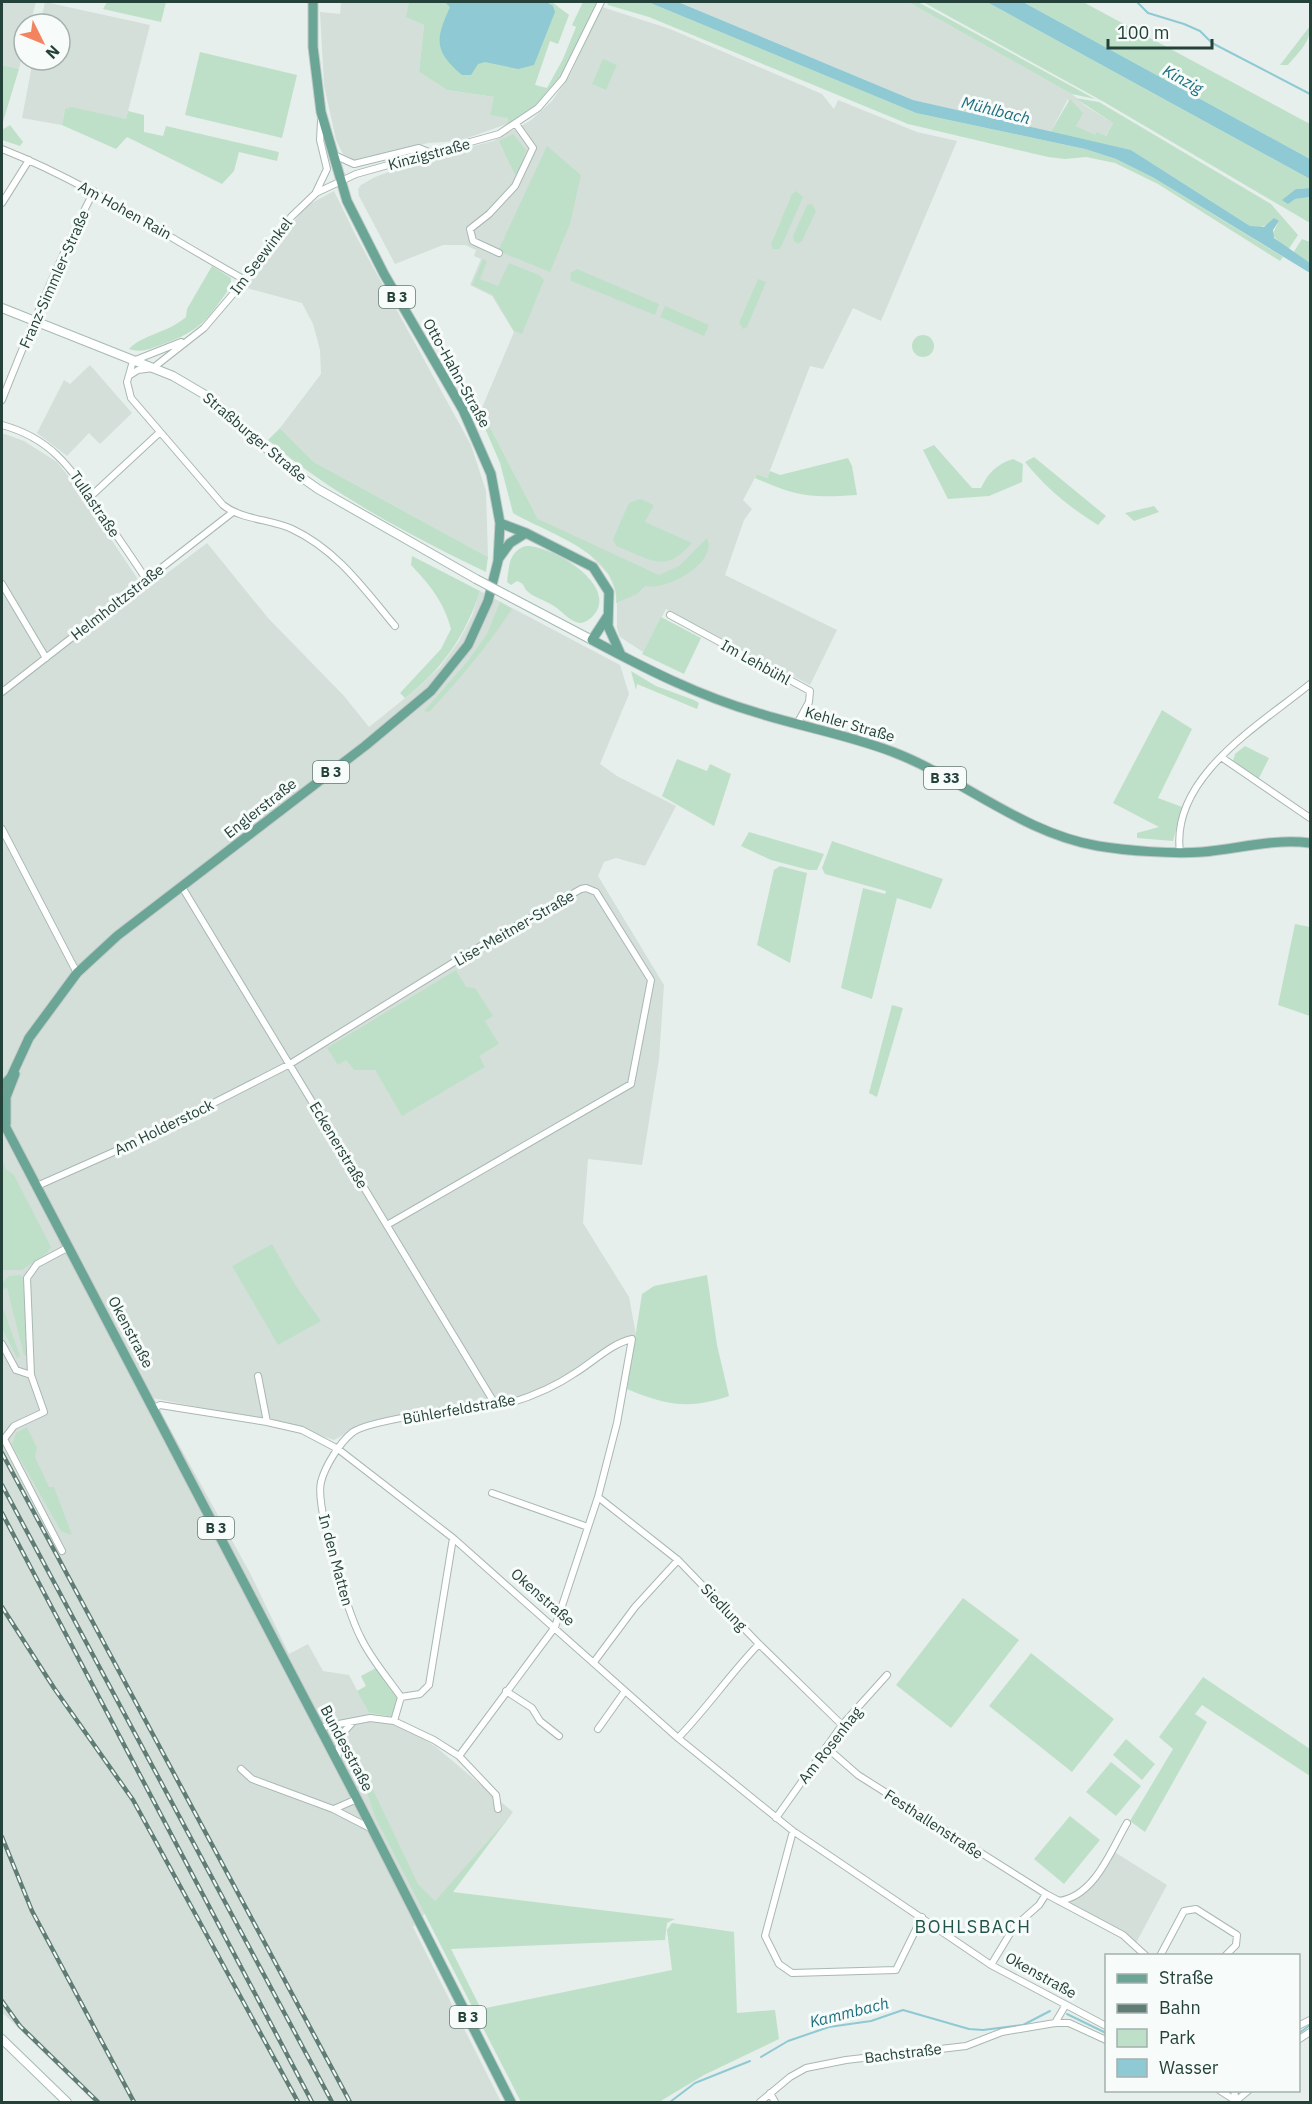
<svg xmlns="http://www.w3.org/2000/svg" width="1312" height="2104" font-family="'IBM Plex Sans',sans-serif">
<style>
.built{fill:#d4dfda}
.green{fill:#bfe0c8}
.water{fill:#8ec9d4}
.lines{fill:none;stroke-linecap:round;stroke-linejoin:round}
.stream{stroke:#8ec9d4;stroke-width:2}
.street-casing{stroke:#a8b8b2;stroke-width:8}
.secondary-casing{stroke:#a4bbb3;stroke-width:10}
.primary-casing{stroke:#c2cac8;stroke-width:11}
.street{stroke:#fff;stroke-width:6}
.secondary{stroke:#fff;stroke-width:8}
.primary{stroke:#6aa596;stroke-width:9}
.rail-casing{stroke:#5f7d75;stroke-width:4.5}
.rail{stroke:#f7fbf9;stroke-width:2;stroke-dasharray:7;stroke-linecap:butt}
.secondary-bridge-casing{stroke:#a4bbb3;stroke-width:10;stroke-linecap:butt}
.secondary-bridge{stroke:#fff;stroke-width:8}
.labels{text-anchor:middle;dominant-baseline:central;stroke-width:6;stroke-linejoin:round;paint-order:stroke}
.shield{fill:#f7fbf9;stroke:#637a73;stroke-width:1.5}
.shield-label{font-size:14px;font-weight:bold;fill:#24423a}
.street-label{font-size:15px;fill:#24423a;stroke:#f7fbf9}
.water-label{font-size:16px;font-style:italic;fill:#1c6f80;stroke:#f7fbf9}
.quarter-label{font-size:18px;letter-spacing:1.5px;fill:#1f5548;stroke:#f7fbf9}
</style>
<rect width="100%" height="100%" fill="#e6efeb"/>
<path class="built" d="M2,2H36L30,24H24V49L19,69L2,65Z
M45,2L150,25L126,119L65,109L62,125L22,118L33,60H60V24H40Z
M341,2H409L407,17L424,25L419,72L447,90L494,97L508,118L507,124L459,141L428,143L355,161L343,154L336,140L324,85L320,12L340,14Z
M678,2H908L1071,93L1084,105L1113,123L1105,137L1095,136L1076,126L1068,99L1050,133L913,100Z
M602,7L670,29L822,94L834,109L838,100L917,132L957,141L881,321L853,308L823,369L810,366L767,478L757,474L743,500L752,509L744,520L725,575L837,630L810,685L666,609L643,652L620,637L617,628V594L608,574L588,553L538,519L481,410L514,332L492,296L470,285L481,259L474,256L476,250L465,245H443L395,264L359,196L358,189L361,185L375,177L431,157L493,141L530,121L552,101L570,75Z
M334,191L356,236L471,445L486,491L488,557L314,462L280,428L321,374L320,350L313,324L302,303L243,287L306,206Z
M90,365L132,413L100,444L89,433L67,456L37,433L64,380L70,384Z
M2,433L24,441L57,462L73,482L145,590L207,543L268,618L344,696L369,727L419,687L440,667L459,641L472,616L480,591L620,665L629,694L600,764L617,776L676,806L645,866L616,858L604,862L598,876L664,985L659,1059L642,1165L588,1159L583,1223L629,1297L636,1335L572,1374L527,1395L365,1423L334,1440L287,1425L153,1398L250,1573L289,1654L308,1644L323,1671L349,1675L369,1713L390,1718L436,1747L513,1812L413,1927L501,2102H94L4,2014L2,2016Z
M1113,1851L1167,1885L1136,1943L1123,1931L1067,1902L1083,1893Z"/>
<path class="green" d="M107,2H166L161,22L103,9Z
M409,2H552L569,15L558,44L550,41L535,85L547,88L563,59L576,27L572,25L583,2H597C580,37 565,80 535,106C527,113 516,119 507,124L508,118L490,115L494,97L447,90L419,72L424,25L406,17Z
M607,2H648L916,113L1085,149L1116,159L1154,178L1283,257L1280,261L1158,184L1115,163L1086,157L1065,159L1048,157L908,124L649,17L608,5Z
M908,2H918L1095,99L1072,94Z
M923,2H987L1310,179V188L1296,189L1288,204L1294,199L1310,197V223L1104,102Z
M1023,2H1083L1310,124V159Z
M1310,26C1311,42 1298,53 1288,65H1280Z
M200,52L297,75L282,138L185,115Z
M603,59L617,65L606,90L592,84Z
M2,65L19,69L2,125Z
M1075,98L1099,102L1271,204L1298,235L1288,250L1272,235L1279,221L1258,228L1250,226L1131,150L1050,133L1070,99L1083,113L1076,126L1095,135L1097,132L1106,136L1113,123Z
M71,107L126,119L128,111L144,115V132L163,136L166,126L279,152L277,161L239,152L234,171L222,184L127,137L116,149L62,125L65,109Z
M10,125L23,142L20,146L2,140V130Z
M513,134L526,150L520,170L515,175L499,141Z
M547,146L581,175L570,224L550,272L498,251Z
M796,191L803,197L782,245L779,249H773L771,244L792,194Z
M812,204L816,211L802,241L798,244L794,241L793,236L807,205Z
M1302,239L1310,242V263L1293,253Z
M483,259L487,261L480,279L498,286L509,263L539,275L544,280L522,334L514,331L493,295L472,285Z
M212,266L231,278V286C207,320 202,330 161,345C150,349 140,353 129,349C143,334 168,333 186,317L187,309Z
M577,269L659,304L655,315L571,281L570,273Z
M758,279L766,282L747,327L743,329L739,323Z
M665,306L709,325L704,336L660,317Z
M912 346a11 11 0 1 1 22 0a11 11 0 1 1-22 0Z
M481,410L538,519L659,575L679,566L707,538C719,562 666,592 645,586L637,594L616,603C621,554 546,533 513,513L500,463L478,412Z
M280,428L314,462L488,557L486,572C409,535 333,495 268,440Z
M934,445L972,488H981C988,473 997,464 1013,459L1023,464L1022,482L989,496L948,499L923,450Z
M1034,457L1106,516L1098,525C1069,507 1047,489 1025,462Z
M848,458L852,466L857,495C810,498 798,497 755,478L757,474L767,478L770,471L780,475Z
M640,499L654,505L645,522L692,543C664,575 651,559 616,546L613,539L629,503Z
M1154,506L1159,512L1134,521L1125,513Z
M526,546C550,545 615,582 596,612C593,617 587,622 581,623C571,623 562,611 554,606C547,601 532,597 526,590C523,585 524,584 517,581L511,585L507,582C509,566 509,551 526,546Z
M412,556L480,591C466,635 442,670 405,698L400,693L441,649L451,629C444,602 430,585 411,565Z
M500,602L512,609C488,646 460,679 429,712L424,711L467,662L487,634Z
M661,617L701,638L684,674L642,654Z
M631,671L656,686L694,700L699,703L697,709L637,684L636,690Z
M1162,710L1192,729L1158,798L1182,807L1173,841L1137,838V833L1159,827L1113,803Z
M1245,746L1269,758L1258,780L1233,761L1235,754Z
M677,759L707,771L710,764L731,774L714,826L662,796Z
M749,832L824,854L817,870H809L771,860L741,846Z
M832,841L943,879L931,909L897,898L872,999L841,988L863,888L885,894L886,891L825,874L822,868Z
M780,866L807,873L790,963L757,945L774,870Z
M1295,924L1310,927V925V1016L1278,1005Z
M456,970L466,987L475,988L493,1016L485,1021L499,1044L479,1056L485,1067L402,1116L375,1070H354L346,1060L338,1065L327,1048Z
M892,1005L903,1008L877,1097L869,1093Z
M2,1159L6,1169L14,1175L51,1247L47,1253L22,1270H2Z
M272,1244L296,1286L321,1321L278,1345L232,1266Z
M20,1275L23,1277L28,1356L24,1355L7,1288L2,1290V1283L9,1276Z
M707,1275L717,1345L729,1396C688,1410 666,1405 627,1389L642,1294L654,1286Z
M2,1305L20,1356L17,1358L2,1328Z
M27,1427L37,1448L35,1457L49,1487H54L72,1535L61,1531L12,1445L16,1433Z
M963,1598L1019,1640L951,1728L896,1685Z
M1031,1653L1114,1719L1072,1772L989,1706Z
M376,1668L399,1698L394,1717L369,1713L357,1691L366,1686L361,1676Z
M1203,1677L1310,1749V1776L1202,1705L1195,1714L1207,1722L1145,1832L1130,1821L1173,1749L1159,1737Z
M1126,1739L1155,1764L1142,1780L1113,1755Z
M353,1748L418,1884L435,1901L513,1812L453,1892L675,1919L667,1923L665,1940L451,1949L481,2009L672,1970L667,1930L672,1923L734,1932L737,2013L775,2010L779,2039L704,2075L659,2102H521L375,1817L367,1792L347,1751Z
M1111,1762L1141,1786L1116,1816L1086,1792Z
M1070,1816L1100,1840L1064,1884L1034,1859Z"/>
<path class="water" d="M445,2H546L553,6L555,12L534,65L518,69L485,62L478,64L471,75H462C434,51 435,40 450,7Z
M648,2H678L913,100L1131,150L1250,226L1264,227L1274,218L1279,221L1273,230L1274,238L1310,263V273L1154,178L1116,159L1085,149L916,113Z
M987,2H1023L1310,159V179Z
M1310,188V197L1295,199L1288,204L1282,200L1296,189Z"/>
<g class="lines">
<path class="stream" d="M1137,2L1148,13L1184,24L1200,31L1212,43L1310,94
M1067,2014L1106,2033
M1298,2034L1310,2025
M761,2057L788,2041L829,2027L871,2021L903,2010L969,2029L983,2030L1023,2025L1050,2011
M1229,2090H1240
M670,2102L695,2083L750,2061"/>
<defs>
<path id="street" d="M2,149C88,183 164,235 245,280
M332,154L354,164L419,148L431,153
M316,192L327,169L320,140L321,121
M2,203L29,160
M499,253L473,241L470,229L489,214L515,186L533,148L516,124
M181,342L133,361L127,382L131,398L223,505C242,520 270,519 292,529C337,550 364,589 395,626
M130,375L138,370L153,368L204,328L245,280L291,217L316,193L356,174L499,134L538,108L563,79L601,2
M2,400C30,329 59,259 94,191
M2,425C53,439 71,469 99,510C115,533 131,556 146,579
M90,497L159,433
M2,584L46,658
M670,615L810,691L809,702L797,724
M2,692L233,512
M1221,757L1310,818
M2,829L77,973
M1180,852C1170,777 1260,725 1310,684
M182,887L495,1404
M37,1186L145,1138L290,1064L472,951L581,889L586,888L596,892L651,980L631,1084L387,1225
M2,1344L16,1370L31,1375
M258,1376L267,1422
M154,1408L160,1405L267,1422L302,1430L338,1449L453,1538L678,1738L793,1831L991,1965L1106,2026
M492,1493L588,1527
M598,1497L678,1560L759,1644L842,1725
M453,1538L429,1685L420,1694L401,1697C387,1677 370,1658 360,1636C347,1611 315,1506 321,1482C325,1466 340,1442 353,1432C371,1419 483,1405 510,1403C533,1396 556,1386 575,1373C593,1362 612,1343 632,1339L617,1423L598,1497L555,1627L459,1756
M62,1551L4,1439L14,1426L44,1412L31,1375L27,1278L37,1264L69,1247
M594,1662L635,1607L678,1560
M506,1691L532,1708L540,1721L559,1736
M394,1721L401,1697
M318,1728L370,1718L394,1721L434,1740L459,1756L496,1795L498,1809
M598,1729L625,1691
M678,1738C707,1708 730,1674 759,1644
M826,1747L858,1775L1046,1894L1123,1935L1146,1956
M337,1759L341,1735L352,1723
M241,1769L252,1779L333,1809L370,1828
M334,1809L357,1799
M776,1818L842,1725L887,1675
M793,1831L765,1936L779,1964L792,1973L896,1970L922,1917
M1059,1901C1095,1896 1111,1850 1127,1823
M1160,1956L1184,1911L1196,1909L1237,1935L1236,1945L1225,1956
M991,1965L1014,1927L1039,1905L1046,1894
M1055,2023L1065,2006
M1298,2026L1310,2020
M1298,2040L1310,2032
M1219,2090L1236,2101
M1234,2090L1236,2102
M770,2093L775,2102
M1236,2101L1249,2090
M760,2102L790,2077L806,2068L846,2060L966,2046L1002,2032L1055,2023H1069L1106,2040"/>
<path id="secondary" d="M2,308L173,376L207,396L291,470L318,489L476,579
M512,598L592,640
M2,2039L67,2102"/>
<path id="primary" d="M500,523L526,533L593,567L609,592L608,626L621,655
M499,558L510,543L526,533
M607,617L592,640C646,669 699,696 758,713C803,727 849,735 893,752C963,779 1022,833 1098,846C1129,851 1172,854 1202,852C1238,849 1274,838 1310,843
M2,1087L11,1077L29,1038L77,973L117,936L365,746L431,691L468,645L488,601L498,561L500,523L491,474L463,410L384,274L347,201L321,112L313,47V2
M2,1120L357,1799L511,2102
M6,1124V1097L15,1074"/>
</defs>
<use href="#street" class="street-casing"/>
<use href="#secondary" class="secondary-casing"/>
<use href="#primary" class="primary-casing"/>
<use href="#street" class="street"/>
<use href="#secondary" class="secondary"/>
<use href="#primary" class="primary"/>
<defs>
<path id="rail" d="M2,1453L350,2102
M2,1485L332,2102
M2,1513L312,2102
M2,1607L54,1688L133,1800L298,2102
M2,1837L32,1911L134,2102
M2,2001L20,2026L98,2102"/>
</defs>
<use href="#rail" class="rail-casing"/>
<use href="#rail" class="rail"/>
<defs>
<path id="secondary-bridge" d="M476,579L512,598"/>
</defs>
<use href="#secondary-bridge" class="secondary-bridge-casing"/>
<use href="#secondary-bridge" class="secondary-bridge"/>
</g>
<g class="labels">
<g class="shield">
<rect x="379" y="286" width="36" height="22" rx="4.5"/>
<rect x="313" y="761" width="36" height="22" rx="4.5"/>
<rect x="924" y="767" width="42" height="22" rx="4.5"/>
<rect x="198" y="1517" width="36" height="22" rx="4.5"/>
<rect x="450" y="2006" width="36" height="22" rx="4.5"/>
</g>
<g class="shield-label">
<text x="397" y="297">B 3</text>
<text x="331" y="772">B 3</text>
<text x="945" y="778">B 33</text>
<text x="216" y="1528">B 3</text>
<text x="468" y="2017">B 3</text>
</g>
<g class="street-label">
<text transform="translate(429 154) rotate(-15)">Kinzigstraße</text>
<text transform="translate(125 210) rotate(29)">Am Hohen Rain</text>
<text transform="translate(261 256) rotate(-53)">Im Seewinkel</text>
<text transform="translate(54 279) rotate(-66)">Franz-Simmler-Straße</text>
<text transform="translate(457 373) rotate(61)">Otto-Hahn-Straße</text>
<text transform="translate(255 437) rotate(40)">Straßburger Straße</text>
<text transform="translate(95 504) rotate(56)">Tullastraße</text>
<text transform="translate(117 602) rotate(-38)">Helmholtzstraße</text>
<text transform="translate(756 662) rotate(29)">Im Lehbühl</text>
<text transform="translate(850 724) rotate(16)">Kehler Straße</text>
<text transform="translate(260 808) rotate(-38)">Englerstraße</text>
<text transform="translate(514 928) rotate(-30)">Lise-Meitner-Straße</text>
<text transform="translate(164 1127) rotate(-26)">Am Holderstock</text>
<text transform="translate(339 1145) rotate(59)">Eckenerstraße</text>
<text transform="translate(131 1332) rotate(62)">Okenstraße</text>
<text transform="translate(459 1409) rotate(-10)">Bühlerfeldstraße</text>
<text transform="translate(336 1560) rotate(75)">In den Matten</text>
<text transform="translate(543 1597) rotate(41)">Okenstraße</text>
<text transform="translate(724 1607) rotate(46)">Siedlung</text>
<text transform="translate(830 1745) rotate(-52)">Am Rosenhag</text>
<text transform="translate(347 1748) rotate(62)">Bundesstraße</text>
<text transform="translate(934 1824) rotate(33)">Festhallenstraße</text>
<text transform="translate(1041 1975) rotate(29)">Okenstraße</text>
<text transform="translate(903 2053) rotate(-7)">Bachstraße</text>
</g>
<g class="water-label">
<text transform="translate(1183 79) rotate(29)">Kinzig</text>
<text transform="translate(996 110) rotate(14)">Mühlbach</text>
<text transform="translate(849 2012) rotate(-14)">Kammbach</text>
</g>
<g class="quarter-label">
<text x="973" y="1926">BOHLSBACH</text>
</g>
</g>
<rect width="1312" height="2104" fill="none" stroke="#24423a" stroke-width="6"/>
<rect x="1105" y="1954" width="195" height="138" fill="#f7fbf9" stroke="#a3b1ad" stroke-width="1.5"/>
<rect x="1117" y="1974" width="30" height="9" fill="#6aa596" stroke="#a3b1ad" stroke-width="1.5"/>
<text x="1159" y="1984" font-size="18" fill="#24423a">Straße</text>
<rect x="1117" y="2004" width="30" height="9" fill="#5f7d75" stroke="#a3b1ad" stroke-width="1.5"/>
<text x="1159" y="2014" font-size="18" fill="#24423a">Bahn</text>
<rect x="1117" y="2029" width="30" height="18" fill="#bfe0c8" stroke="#a3b1ad" stroke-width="1.5"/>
<text x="1159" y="2044" font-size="18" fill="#24423a">Park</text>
<rect x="1117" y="2059" width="30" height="18" fill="#8ec9d4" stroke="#a3b1ad" stroke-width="1.5"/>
<text x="1159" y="2074" font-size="18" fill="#24423a">Wasser</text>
<g transform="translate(42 42) rotate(133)"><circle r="28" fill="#f7fbf9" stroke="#a3b1ad" stroke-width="1.5"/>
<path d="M0-4.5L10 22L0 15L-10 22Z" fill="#f4845f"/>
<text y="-9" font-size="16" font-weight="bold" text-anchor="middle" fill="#24423a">N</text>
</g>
<path d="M1108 39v9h104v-9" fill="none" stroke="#24423a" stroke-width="3"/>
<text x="1117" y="39" font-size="18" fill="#24423a" stroke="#f7fbf9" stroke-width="4.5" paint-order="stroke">100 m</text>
</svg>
